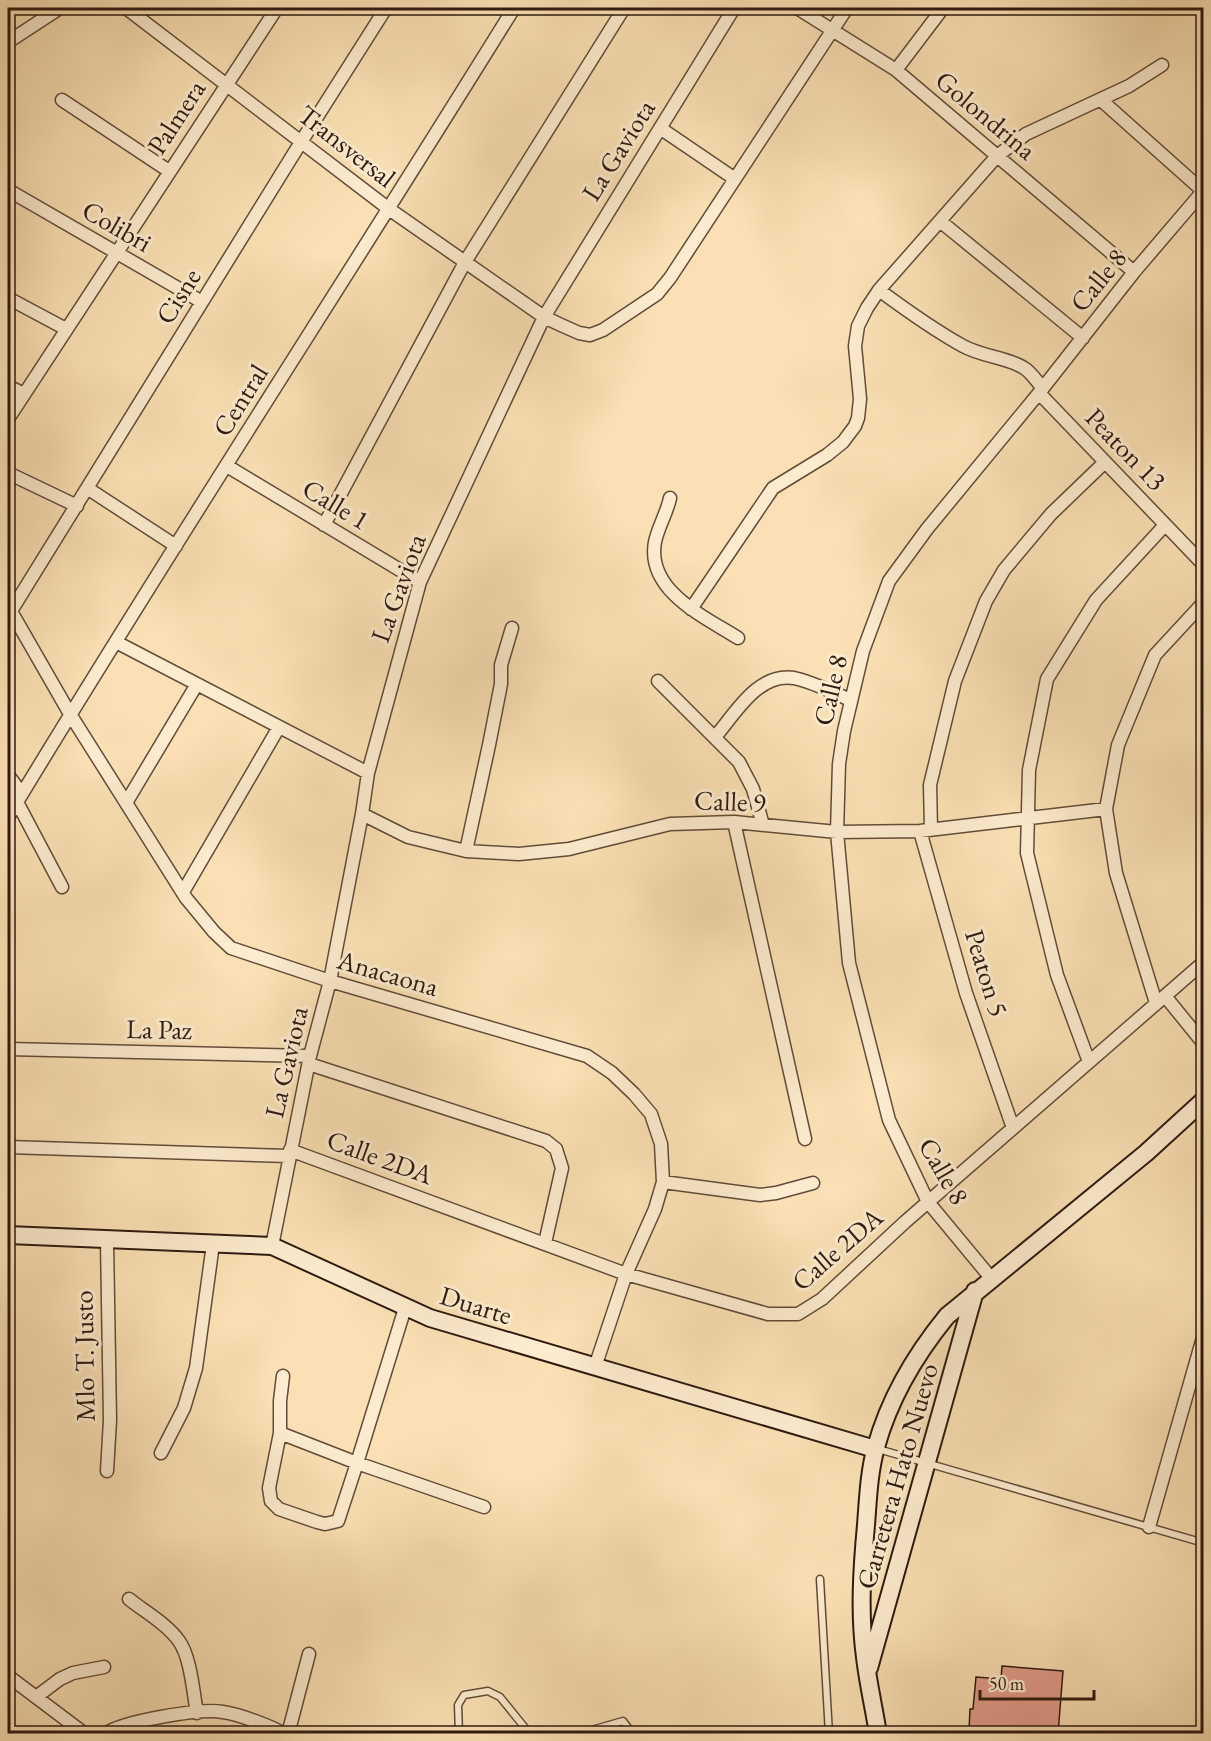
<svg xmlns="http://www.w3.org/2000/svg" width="1211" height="1741" font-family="'EB Garamond',serif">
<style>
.building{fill:#e29c89;stroke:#2f1910;stroke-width:1.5}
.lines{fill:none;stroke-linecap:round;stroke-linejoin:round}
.lane-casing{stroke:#624b39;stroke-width:9}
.street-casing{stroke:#624b39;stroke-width:15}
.secondary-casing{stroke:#2f1910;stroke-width:20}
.lane{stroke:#fcebce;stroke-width:6}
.street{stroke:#fcebce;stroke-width:12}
.secondary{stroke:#fcebce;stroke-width:16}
.labels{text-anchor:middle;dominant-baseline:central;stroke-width:6;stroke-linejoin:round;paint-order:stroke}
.street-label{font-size:27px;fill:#2f1910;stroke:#fcebce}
</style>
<rect width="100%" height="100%" fill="#fae0b4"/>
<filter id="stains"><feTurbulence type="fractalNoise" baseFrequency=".00333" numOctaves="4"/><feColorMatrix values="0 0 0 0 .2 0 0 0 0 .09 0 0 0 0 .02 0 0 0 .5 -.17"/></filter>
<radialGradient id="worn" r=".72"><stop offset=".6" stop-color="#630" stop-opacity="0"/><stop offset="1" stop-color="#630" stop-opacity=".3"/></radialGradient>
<path class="building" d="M1002,1666L1063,1671L1058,1734H1018L969,1730L970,1709H973L976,1677L1001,1679Z"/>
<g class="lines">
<defs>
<path id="lane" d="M878,1449L1204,1543
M820,1579L829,1734
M459,1734L458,1705L464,1695L488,1691L500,1697L530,1734
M578,1734L623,1721L633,1734"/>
<path id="street" d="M126,8L389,209L544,317L561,325L579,333L590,335L603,330L657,294L670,278L847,8
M797,8L896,70L1134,272
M8,42L60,8
M896,70L943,8
M62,100L169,171
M1101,100L1203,191
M660,128L735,179
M8,190L202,302
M940,221L1083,338
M879,290C906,310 934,330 963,346C983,357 1007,357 1024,368C1031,372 1037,382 1043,388
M8,298L66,329
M8,386L24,394
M1039,393L1204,565
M8,419L277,8
M227,466L420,582
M8,473L77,506
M87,488L176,546
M670,498C667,513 658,527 655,542C646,591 705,617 738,638
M324,525L465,262L624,8
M8,606L70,714L186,898L214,932L231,948L330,981L587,1056L612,1073L634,1094L651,1114L661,1144L663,1182L655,1209L626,1274L595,1367
M691,609L773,488L827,455L843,442L855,426L858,418L860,399L855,346L858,326L867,308L879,290L997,156L1026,134L1129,86L1162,65
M11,611L301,142L386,8
M116,642L368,773
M658,681L739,762L753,789L763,825
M715,737C735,714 758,672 794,678C813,682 832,692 850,700
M8,775L22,794
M17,802L62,887
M126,803L197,684
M362,814L408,837L466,851L519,854L569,849L670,824L734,822L837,832L920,831L1106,809
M8,817C172,545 347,278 514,8
M734,822L805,1139
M931,829L930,785L955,681L986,601L1004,570L1051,514L1105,462
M920,831L966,993L1013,1128
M466,851L489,745L501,684V665L512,628
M183,892L279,727
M1165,996L1204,1044
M1156,1003L1116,873L1106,809L1118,745L1155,655L1204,602
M8,1049L310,1056
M1089,1062L1057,975L1027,853L1029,770L1047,679L1096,600L1165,525
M309,1064L546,1141L556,1149L562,1168L545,1243
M8,1147L289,1156
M290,1150L626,1274L768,1314H798L822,1299L905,1222L1204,962
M663,1182L760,1195L776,1193L813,1183
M107,1241L110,1420L107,1471
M272,1246L310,1056L330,981L362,814L368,773L420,582L544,317L734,8
M991,1278L928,1202L889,1120L849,963L837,832L839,764L844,731L863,651L889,581L927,529L1039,393L1134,272L1204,190
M405,1308L357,1463L484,1507
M280,1433L357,1463L338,1521L325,1524L317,1522L279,1509L271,1501L269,1488L280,1433V1401L283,1376
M161,1453L184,1408L196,1368L213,1244
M1149,1527L1204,1334
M129,1599C145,1612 167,1624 179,1641C191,1658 193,1692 197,1713
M8,1676L85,1734
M36,1697L60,1679L73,1673L104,1667
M105,1734C123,1721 201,1708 223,1712C238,1714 271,1726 284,1734
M288,1734L309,1654"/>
<path id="secondary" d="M8,1235L272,1246L430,1318L875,1449
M869,1668L975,1291
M878,1734C874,1708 868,1683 865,1657C859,1613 862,1568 866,1525C868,1499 869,1472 876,1447C889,1400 916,1354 947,1316L1146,1153L1204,1100"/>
</defs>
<use href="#lane" class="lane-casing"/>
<use href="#street" class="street-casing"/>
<use href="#secondary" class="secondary-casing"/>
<use href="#lane" class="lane"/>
<use href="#street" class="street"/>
<use href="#secondary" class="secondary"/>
</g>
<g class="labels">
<g class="street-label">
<text transform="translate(986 115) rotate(40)">Golondrina</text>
<text transform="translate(176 117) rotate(-57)">Palmera</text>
<text transform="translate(347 146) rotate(38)">Transversal</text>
<text transform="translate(618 150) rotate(-58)">La Gaviota</text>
<text transform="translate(117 226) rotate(30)">Colibri</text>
<text transform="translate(1098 280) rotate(-51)">Calle 8</text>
<text transform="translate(178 296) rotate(-58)">Cisne</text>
<text transform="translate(240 400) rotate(-58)">Central</text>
<text transform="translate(1126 449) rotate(46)">Peaton 13</text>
<text transform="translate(336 504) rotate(31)">Calle 1</text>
<text transform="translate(398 588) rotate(-70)">La Gaviota</text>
<text transform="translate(830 690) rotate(-77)">Calle 8</text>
<text transform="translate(730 801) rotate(2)">Calle 9</text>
<text transform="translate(388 973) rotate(16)">Anacaona</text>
<text transform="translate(987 973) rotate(73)">Peaton 5</text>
<text transform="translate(159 1029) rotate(1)">La Paz</text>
<text transform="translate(286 1062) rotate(-77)">La Gaviota</text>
<text transform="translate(380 1157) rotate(20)">Calle 2DA</text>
<text transform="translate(944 1171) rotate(60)">Calle 8</text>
<text transform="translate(837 1249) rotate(-41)">Calle 2DA</text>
<text transform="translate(476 1305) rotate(17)">Duarte</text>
<text transform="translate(84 1356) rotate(-91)">Mlo T. Justo</text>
<text transform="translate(897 1476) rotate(-74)">Carretera Hato Nuevo</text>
</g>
</g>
<rect width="1211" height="1741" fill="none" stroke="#fae0b4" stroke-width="30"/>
<rect x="9" y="9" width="1193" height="1723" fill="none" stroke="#2f1910" stroke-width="3"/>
<rect x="15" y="15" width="1181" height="1711" fill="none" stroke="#2f1910" stroke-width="1.5"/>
<path d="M980 1690v9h114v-9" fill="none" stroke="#2f1910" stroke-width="3"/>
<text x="989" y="1690" font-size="18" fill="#2f1910" stroke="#fcebce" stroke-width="4.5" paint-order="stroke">50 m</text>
<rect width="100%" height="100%" filter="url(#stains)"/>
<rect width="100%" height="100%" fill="url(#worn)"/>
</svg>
